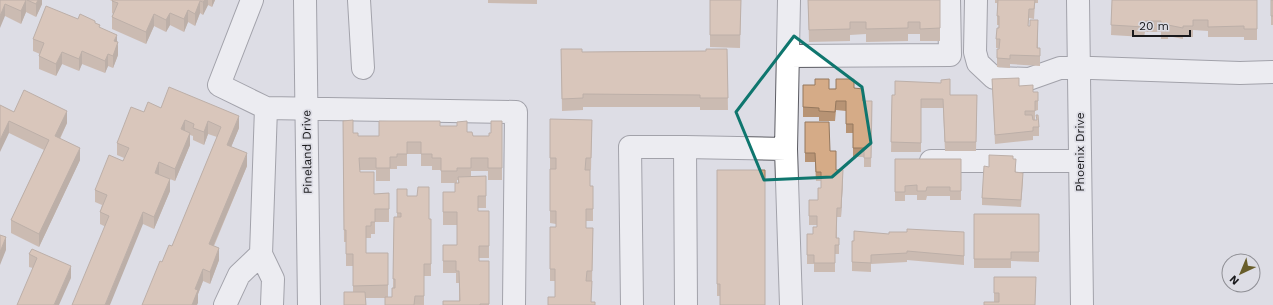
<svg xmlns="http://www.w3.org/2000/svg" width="1273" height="305" font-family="'Work Sans',sans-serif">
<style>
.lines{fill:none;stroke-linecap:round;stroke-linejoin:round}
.minor-casing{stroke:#5c5c63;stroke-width:24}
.minor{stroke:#fff;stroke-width:22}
.wall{fill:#b79374}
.shaded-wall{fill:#95785e}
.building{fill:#d5ab87;stroke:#95785e}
.marked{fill:none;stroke:#0f766e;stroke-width:3;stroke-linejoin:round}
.labels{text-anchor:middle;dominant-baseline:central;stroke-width:3.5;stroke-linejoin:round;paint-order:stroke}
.street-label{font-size:12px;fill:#19191c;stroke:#dddde5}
</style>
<rect width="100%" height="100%" fill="#dddde5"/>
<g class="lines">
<defs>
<path id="minor" d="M252,0L219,85L266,108L516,112L514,305
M305,0L309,305
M359,0L363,68
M976,0L975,52L978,63L994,78L1029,79L1060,68H1092L1240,73L1273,72
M1078,0L1082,305
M788,56L950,55L949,0
M266,108L261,254L273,279L272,305
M685,147L786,149L791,305
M786,149L789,0
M931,161H1080
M225,305L239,275L261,254
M632,305L630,147H685L686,305"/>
</defs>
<use href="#minor" class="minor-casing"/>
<use href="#minor" class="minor"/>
</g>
<path class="wall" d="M0,0H42V4L36,17L26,12L21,24L5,16Z
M110,0H215L212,7L208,5L203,15L200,13L195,26L188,22L184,32L170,25L166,32L154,26L146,44L112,29V17L113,14L112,13V1Z
M488,0H537V4L488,3Z
M710,0H741L740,48L710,47Z
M808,0H940V41H920V34H908V41L866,42V34L850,35V41L809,42Z
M995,0H1038V3H1035L1034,19L1029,18L1028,26L1038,30V48H1040V66L1010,64V68L997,67V58L999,48H996V39L999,25H997V3H995Z
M1112,0H1257V40H1244V37H1208V31L1193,30V37H1183V39L1168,36V39H1161V32H1145L1144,37L1111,35Z
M1271,0H1273V25H1271Z
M78,19L95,24L117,42L118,55L113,68L108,66L105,73L82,64L79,71L62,64L56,76L39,69V56L40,54L33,51V39Z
M561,49L582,52L706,51L727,49L728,110H700V107H583V110L562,111Z
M992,79L1019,86L1033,92H1038V110L1035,111V120H1033L1039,127V136H1033V140L995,144Z
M803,85H815L829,89L854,88L863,101H872L871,167H864V157H853V133H846V111L836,110L835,121H819V117H803Z
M892,95H977L976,151H945L943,108H921V152H891Z
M0,105L14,112L67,123L60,139L80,160L39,247L11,233V220L44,150L9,133Z
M161,108L239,128L231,147L247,166L214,246L219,260L210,284L203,281L198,294V303L162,262L172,246L217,137L208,134L204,145L193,140V136L190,135V145L175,181L170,179V191L154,229L143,224L104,226L100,224V212L102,205L95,202V190L123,161L124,158L117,155V143L144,112Z
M592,120L591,170H590V186H593V221H586V228H593L592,283L555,297V281H550V227H556V224L550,223V158Z
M343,121L353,133L358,136H379L440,126L467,132L473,136H489L502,121V180H488V171H471V176H486V208H478V211H489V258H479V261H489V305H443L459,301V283H456V273H443V245H457V225H443V192H455L458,183V180H457V183H441V170H432V166H421V154H407V166H397V169H390V181H376V170H359L360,172L374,194L389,193V222H375V234H371V238H366V253H388V297H392L393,288L394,217H397V189L407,196L429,219H431V276H424V305H385V298H365L366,305H344V292H353V266H346V242H344Z
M805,122L830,151L836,170L843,179L841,217H837V238H839V254H835V272H814V264H807V234H813L817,227V225H809V200H818L821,188V181H816L815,162H805Z
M895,159H961V200H950V196H927L926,200H917V195H905V201H895Z
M1013,159L1016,172L1023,180L1021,207L982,205V198L989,167Z
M717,170H765L720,296H717Z
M974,214H1039V262L1011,261V268H974Z
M907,232H964V265L907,260V262L871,264V272L852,271V241L889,234Z
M32,249L71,278L29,267V254Z
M994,277L1035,305L994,302Z"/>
<path class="shaded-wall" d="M26,0V12L21,24V11Z
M38,0H42V4L36,17V4Z
M205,0H208V5L203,15V2Z
M212,0H215L212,7Z
M200,1V13L195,26V14Z
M5,4V16L0,28V16Z
M188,10V22L184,32V19Z
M170,13V25L166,32V20Z
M154,14V26L146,44V32Z
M117,35V46L118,42V55L113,68V56L114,41Z
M82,51V64L79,71V59Z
M62,52V64L56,76V64Z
M108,54V66L105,73V61Z
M67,111V123L55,148V136Z
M239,116V128L227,157V145Z
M185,120V133L181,129Z
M9,121V133L0,152V140Z
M208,121V134L204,145V132Z
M190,133V145L175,181V169Z
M80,148V160L39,247V234Z
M247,153V166L209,256V244Z
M159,162V175L155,173Z
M843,170V179L841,217V208Z
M170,179V191L154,229V217Z
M143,212V224L110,305H105Z
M6,237V250L0,265V252Z
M219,248V260L210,284V272Z
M71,266V278L59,305H54Z
M203,269V281L198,294V303L197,305H192L195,289Z"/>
<path class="building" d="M0,0H26L21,11L5,4L0,16Z
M27,0H38L36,4Z
M113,0H205L203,2L200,1L195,14L188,10L184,19L170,13L166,20L154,14L146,32L112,17L118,3L112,1Z
M710,0H741L740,35H710Z
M808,0H940V28L920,29V22H908V28L866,29V22H850V29L809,30Z
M998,0H1035L1034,9H1029L1028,26H1030V20H1038L1037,48H1040V56L1010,55V59L997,58V49H999L1000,39H996L997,28H999V16H997Z
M1112,0H1257V29H1244V26L1208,27V20H1193V26H1183V28L1168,25V28H1161V21H1145L1144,27L1111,25Z
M1271,0H1273V16H1271Z
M46,6L78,19L80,14L95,21V23L100,25L99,27L117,35L114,41L118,42L113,56L108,54L105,61L82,51L79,59L62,52L56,64L39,56L44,43L33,39Z
M561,49H582V52L706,51V49H727L728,98H700V95L583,94V98L562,99Z
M1019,78V86L1033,85V92H1038V101H1035V111H1025V115H1032L1033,120H1037L1036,115H1038L1039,127H1033V131L995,135L992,79Z
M815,79H829V89H836V79H854V88L863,89V101H872L871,158H864V148H853V124H846V101H836L835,112L819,111V108L803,107V85H815Z
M950,79V95H977L976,142H945L943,99H921V143L891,142L892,95H895V81L941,83V80Z
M169,87L239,116L227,145L247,153L209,244L219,248L210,272L203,269L195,289L198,290L192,305H142L160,261L162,262L169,245L172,246L221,127L208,121L204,132L193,128L194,124L185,120L181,129L190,133L175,169L159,162L155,173L170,179L154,217L143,212L105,305H72L109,216L100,212L107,195L95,190L109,155L123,161L129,148L117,143L131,107L144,112L148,102L161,108Z
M24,90L67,111L55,136L80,148L39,234L11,220L49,140L9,121L0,140V105L14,112Z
M550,119L592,120L591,158H586L585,170H590V186H593V209H586V228H593L592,271H587L586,281H592L591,302H595V305H548V297H555V269H550V227H556V211H550V169H556V158H550Z
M353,120V133H358V136H379V121H440V126H457V122L467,121V132H472L473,136H489V133H491V121H502V168H488V158H471V168H457V171H441V158H432V154H421V142H407V154H397V157H390V168H376V158H359L360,172H374V194L389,193V209H375V222H371V226H366V253H388V285L353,286V254H346V230H344L343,121Z
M805,122H829L830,151H836V170H843L841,208H837L836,238H839V245H835V263H814V255H807V234H813V227H817V216H809V200H818V188H821V172H816L815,153H805Z
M989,155L1013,156V159H1016L1015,172L1023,173L1021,200L982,198L984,166L989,167Z
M895,159H961V191H950V187H927L926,191H917V185L905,186V192H895Z
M717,170H765V305H720V284H717Z
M486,176V196H478V211H489V246H479V261H489V304H480V305H443V301H460L459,271H456V261H443V245H457V212H443V192H455V183H459L458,177Z
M418,187H429V219H431V264H424V296H415L414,305H385V297H392V288H395V279H393L394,217H401V213H397V189H407V196H417Z
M974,214H1039V252H1011V259H974Z
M907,229L964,232V256L907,251V253L871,255V263L852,262V241H854V231L889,234V232H907Z
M0,235L6,237L0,252Z
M32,249L71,266L54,305H17L37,258L29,254Z
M994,277H1036L1035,305H984V302H999V293H994Z
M344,292H365L366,305H344Z"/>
<path d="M0 0H1273V305H0ZM794,36L862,87L871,143L832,177L764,180L736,112Z" fill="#dddde5" fill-opacity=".55" fill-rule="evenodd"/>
<path class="marked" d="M794,36L862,87L871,143L832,177L764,180L736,112Z"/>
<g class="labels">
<g class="street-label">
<text transform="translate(307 152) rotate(-91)">Pineland Drive</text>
<text transform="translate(1080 152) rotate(-90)">Phoenix Drive</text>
</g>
</g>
<g transform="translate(1241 273) rotate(224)"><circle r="19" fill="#dddde5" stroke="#8f8f95"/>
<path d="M0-3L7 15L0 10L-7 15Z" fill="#685d2a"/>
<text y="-6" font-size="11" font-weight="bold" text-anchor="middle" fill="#19191c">N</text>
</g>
<path d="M1133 30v6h57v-6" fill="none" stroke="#19191c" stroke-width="2"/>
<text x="1139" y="30" font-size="12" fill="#19191c" stroke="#dddde5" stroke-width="3" paint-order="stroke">20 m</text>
</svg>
